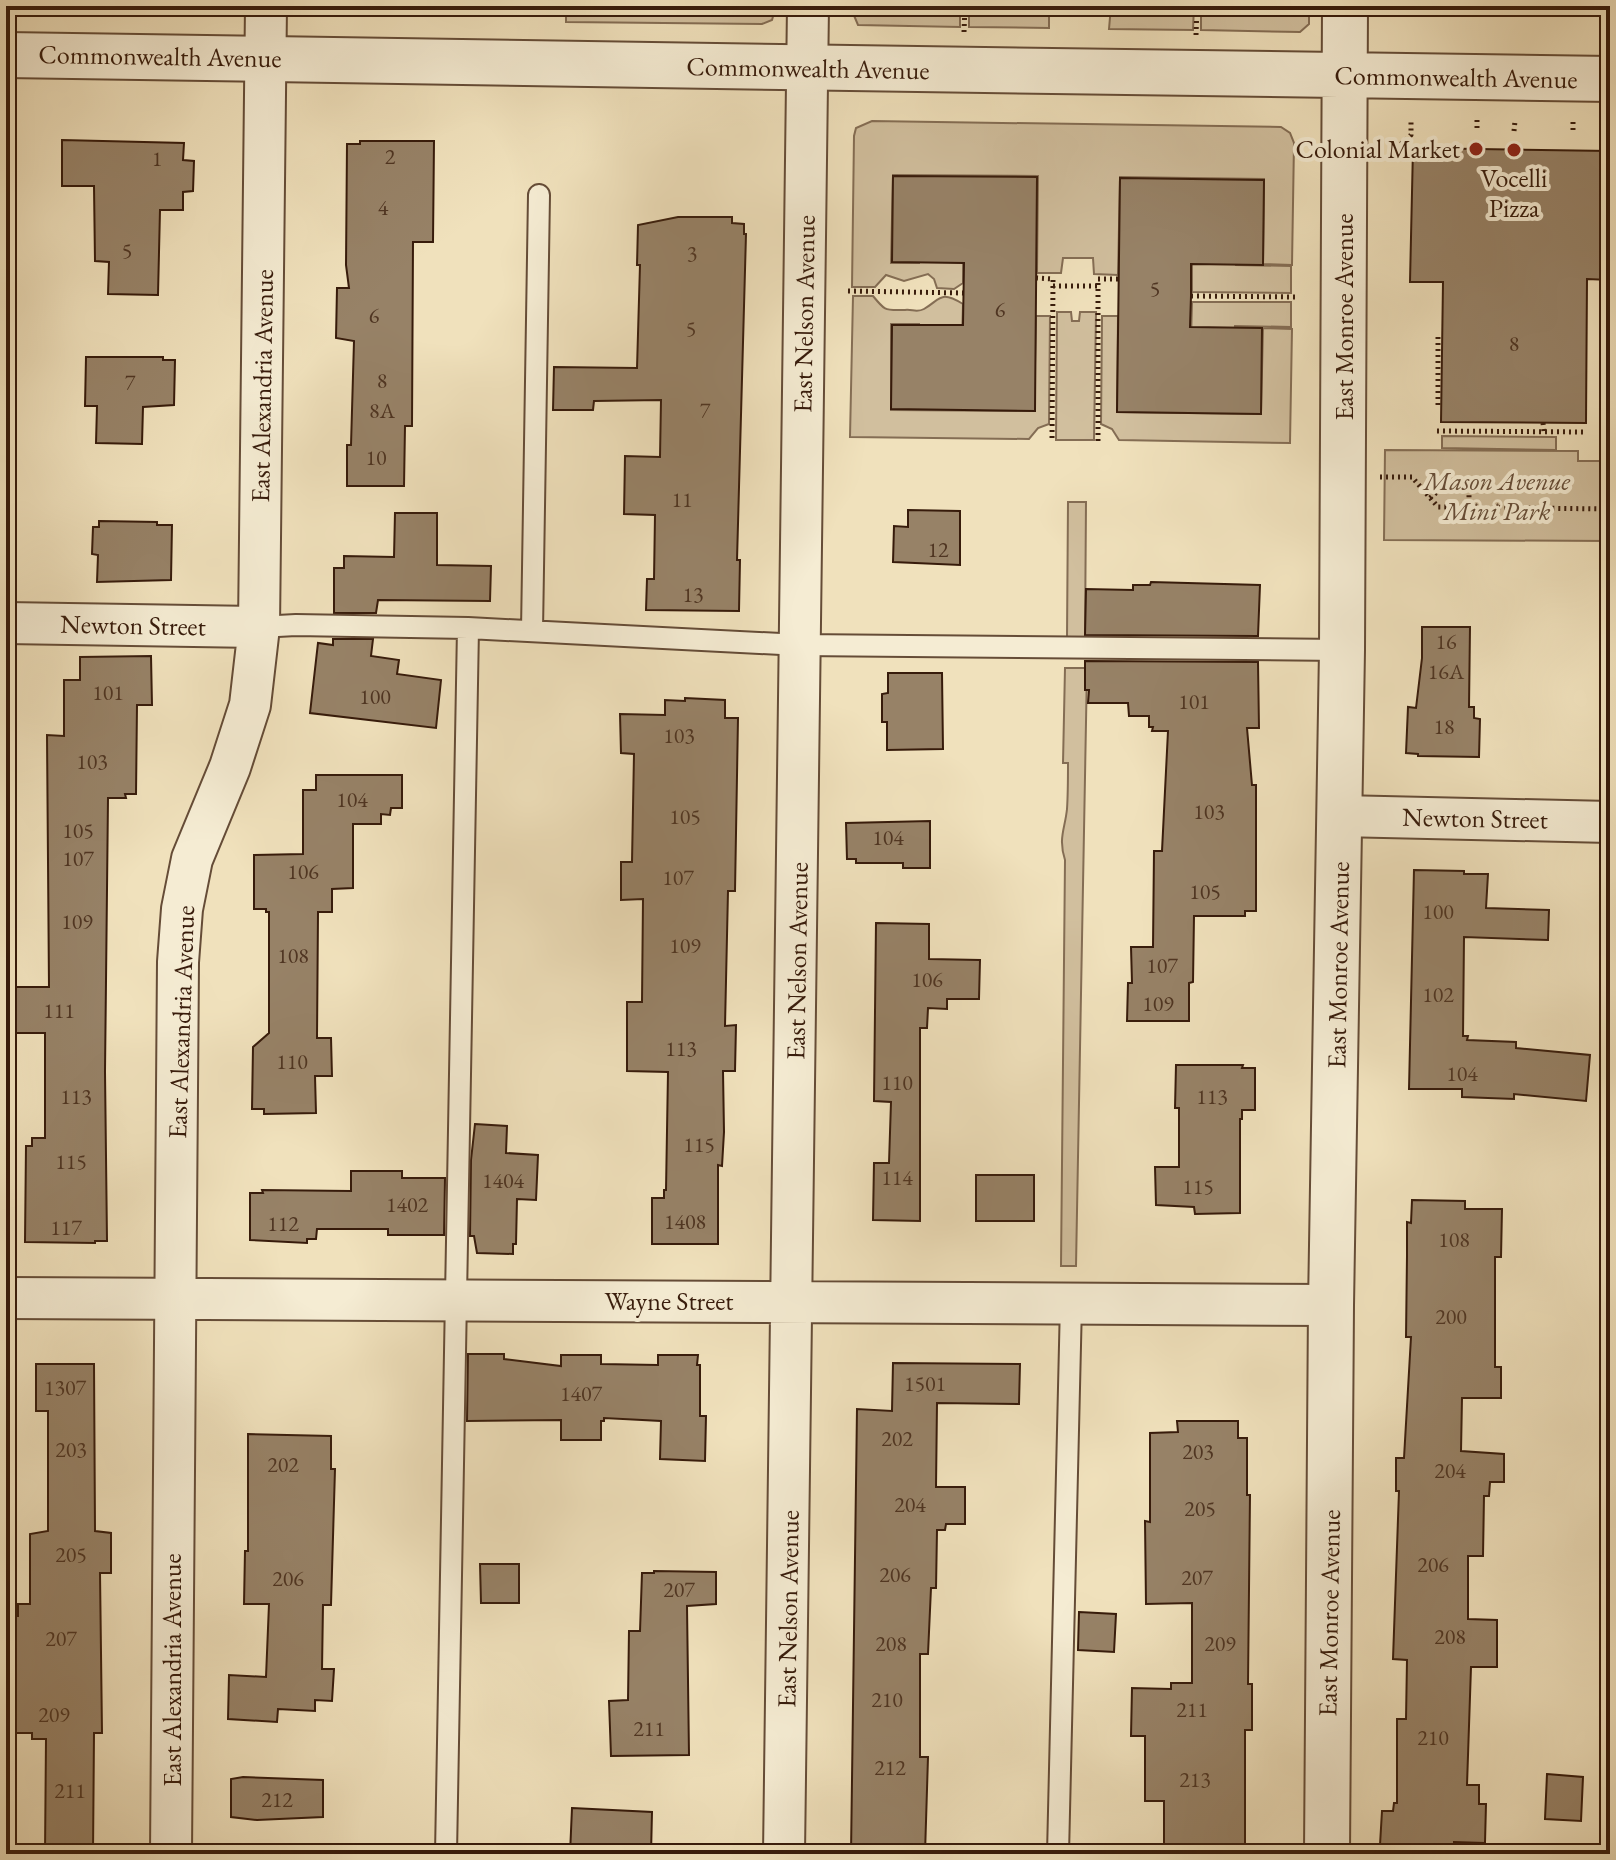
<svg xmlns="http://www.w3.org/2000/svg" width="1616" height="1860" font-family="'EB Garamond',serif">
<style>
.green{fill:#d1bf9e;stroke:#846d54;stroke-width:2}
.building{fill:#978267;stroke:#371b0b;stroke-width:2}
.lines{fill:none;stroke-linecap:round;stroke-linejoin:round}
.service-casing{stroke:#654c37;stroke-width:24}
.minor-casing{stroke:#654c37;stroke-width:44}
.tertiary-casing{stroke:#654c37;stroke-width:48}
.path{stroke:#371b0b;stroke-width:5;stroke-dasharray:2 4;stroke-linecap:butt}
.service{stroke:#f5ecd3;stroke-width:20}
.minor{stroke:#f5ecd3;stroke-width:40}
.tertiary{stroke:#f5ecd3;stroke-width:44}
.poi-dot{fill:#8f2418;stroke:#f5ecd3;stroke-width:3}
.labels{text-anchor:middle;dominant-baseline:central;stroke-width:8;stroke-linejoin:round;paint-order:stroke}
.number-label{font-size:22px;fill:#4f3522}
.street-label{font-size:26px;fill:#371b0b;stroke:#f5ecd3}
.poi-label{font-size:26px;fill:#371b0b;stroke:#f5ecd3;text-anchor:end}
.park-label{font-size:26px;font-style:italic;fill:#654c37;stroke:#f5ecd3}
</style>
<rect width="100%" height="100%" fill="#f0e1bc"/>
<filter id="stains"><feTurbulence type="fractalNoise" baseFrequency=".0025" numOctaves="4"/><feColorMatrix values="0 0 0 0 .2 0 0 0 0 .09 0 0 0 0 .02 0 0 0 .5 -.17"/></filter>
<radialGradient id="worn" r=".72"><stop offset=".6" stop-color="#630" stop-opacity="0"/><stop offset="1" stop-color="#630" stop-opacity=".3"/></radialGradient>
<path class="green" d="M566,6H776L772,20L762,24L566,22Z
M850,6H960V27L858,25Z
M969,6H1049V28L969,27Z
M1111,6H1194L1193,30L1109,29Z
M1201,6H1309V24L1300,32L1201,30Z
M872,121L1281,127L1290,133L1294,143L1292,265L1263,264L1264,179L1120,177L1118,275L1094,274L1093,258H1063L1061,273H1037L1038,176L893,175L891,263H919L920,250H963V283L954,289L937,288L934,279L928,274L904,281L886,275L875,287H852L854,136L856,128Z
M1192,251H1236V265L1291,266V293L1192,292Z
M853,296H873C886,312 885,310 905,310C912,309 917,313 924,309C941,299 940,290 963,304L962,338H919V324H891V410L1034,411L1036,316H1050L1049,424L1038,428L1029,439L850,437Z
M1192,302H1291V327L1235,326L1234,339H1191Z
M1057,312H1071L1072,321H1079L1080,312H1096L1094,440H1056Z
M1102,316H1118L1117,412L1261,414L1263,328L1292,329L1290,443L1119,440L1112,429L1101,424Z
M1442,436L1556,437V450L1442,448Z
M1385,450L1578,451V461H1610V541L1384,540Z
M1068,502H1086L1085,638L1067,637Z
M1065,668H1087L1076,1266H1061L1065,860C1058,838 1065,829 1067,809C1068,794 1068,779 1068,763H1063Z"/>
<path class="building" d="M62,140L184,143L183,160L194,161L193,191L183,192V210H160L158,295L108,294L109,262L95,261L94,186H62Z
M360,141H434L433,242H413L412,426H405L404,486H347V445H351L354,341L336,338L337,288H349L346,265L347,144H360Z
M1413,148L1610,151V280L1587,279L1586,423L1441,422L1443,282H1410Z
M893,176L1037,177L1035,411L891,409L892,325H963L964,263L892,262Z
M1120,178L1264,180L1263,265L1191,264V296L1190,327L1262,328L1261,414L1117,412Z
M678,217H732V223L744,224V234H746L737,560H740L739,611L646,610L647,579H654L655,515L624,514L625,456L660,457L661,400L594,401L593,410H553L554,367L637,368L640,265H637L638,225Z
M86,357H163V360H175L174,405L143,407L142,444L96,443L97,406H85Z
M908,510L960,511V565L893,562L894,526L908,527Z
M395,513H437V565L491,566L490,601L378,600L376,613H334V568H344V556L394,557Z
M99,521L157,522V525H172L171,580L97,582L98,555L92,554L93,527H99Z
M1151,582L1260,585L1258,636L1085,635L1086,589L1133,590V585H1150Z
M1422,627H1470L1469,707H1474V718L1480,719L1479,757L1418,756V754L1406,753L1408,707L1416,708L1422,658Z
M333,639H373L371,656L399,660L397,674L441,680L436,728L310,713L318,643L333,645Z
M151,656L152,705H137L136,794H125L126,798H108L105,1072L107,1241H95V1243L25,1242L26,1146H32V1138H45V1033H12V987H49L47,735L64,736V680H80V657Z
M1085,661L1258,662L1259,728H1247L1252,785H1256V911H1245V916H1194L1193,982L1189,983V1021H1127L1128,983H1132L1131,947H1153L1154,851H1162L1168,731H1152L1153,727H1149V716H1129L1128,703H1088L1089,690H1085Z
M888,673H942L943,749L887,750V722H882V694L888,693Z
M685,698L725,700V718H738L735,891H728L725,1026L736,1025L735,1071H723L724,1132L722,1166L718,1165V1244H652V1198H664V1190H666L668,1072L627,1071V1002H642L643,899L621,900V862H632L634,754L621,753L620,714L665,715V700L685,701Z
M316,775H402V808H391L390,815L381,814V824H353V888L332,889V912H318L317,1038H331L332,1076H315L316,1113L264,1114V1109H252L253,1047L269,1033V912H266V909H254V855L303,854V790H316Z
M930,821V868H903V863H856V859H847L846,823Z
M1414,870L1464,871V874H1488L1486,908L1549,910L1548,940L1464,937L1463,1036H1468L1467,1040L1516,1042V1048L1590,1055L1586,1101L1514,1094V1099L1462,1097V1089H1409Z
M876,923L929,924V959L980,960L979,999H947V1009L928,1008L927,1028H920V1221L873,1220L874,1163H889L891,1102L874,1101Z
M1176,1065H1243L1242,1068H1255V1110H1242V1119H1240V1213L1195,1214L1194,1207L1156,1205L1155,1167H1179V1108H1175Z
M475,1124L507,1126L506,1153L538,1155L536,1200L517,1199L516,1244H513V1254L477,1253L474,1236H470L471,1160Z
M351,1171H402V1178H445L444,1235H388V1229H317L316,1239H307V1243L250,1240V1193H263L262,1190L351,1191Z
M976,1175H1034V1221H976Z
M1412,1200L1465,1201V1209H1502L1501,1257H1495V1367H1501V1398H1462L1461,1451L1504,1454V1482H1490L1489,1496H1484L1483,1556H1468V1619L1497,1620V1667H1471L1467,1785H1479V1804H1486L1485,1843L1454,1842V1854H1395V1846L1380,1845L1382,1811H1393L1394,1803H1397V1719H1406L1407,1660L1393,1659L1399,1491H1396V1458H1404L1411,1337H1406L1407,1256V1222L1411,1223Z
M468,1354H504V1359L561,1366V1355H601V1364L658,1365V1355H698L697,1365H700V1416H706L705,1461L660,1459L661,1421L604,1418V1421H601V1440H561V1420L467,1421Z
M893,1363L1020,1364L1019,1404L937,1403L936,1487H965V1524H946L945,1530H937L936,1588H931L928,1654H920V1757H928L925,1854H851L857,1409L892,1411Z
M36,1364H94L95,1531L111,1533V1573H100L102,1733H94L93,1854H45L46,1739H32V1733H6V1695H12V1616H18V1604H30V1534L48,1531V1411H36Z
M1177,1421H1238V1438H1247V1495H1250L1248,1684H1252V1730H1245V1854H1164V1801H1145V1736H1131L1132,1688L1171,1689V1683H1192V1603L1146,1604L1145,1521L1150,1522V1433L1178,1432Z
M248,1434L331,1436V1469H335L331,1605H323L322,1669H334L332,1701L315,1700V1711L278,1709L277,1722L228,1719L229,1675L266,1677L269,1604H244L245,1551H248Z
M480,1564H519V1603H481Z
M654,1571L716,1572V1604L687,1606L689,1755L611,1756L609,1701L628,1700L629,1631H640L642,1573H654Z
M1079,1612L1116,1614L1114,1652L1078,1650Z
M1547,1774L1583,1777L1581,1821L1545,1819Z
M243,1777L323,1780V1817L257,1820L231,1817V1779Z
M572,1808L652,1812L651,1854H570Z"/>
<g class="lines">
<defs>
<path id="service" d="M259,627L296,625L468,628L800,645L1342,650
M532,631L539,195
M446,1854L468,628
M1058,1854L1071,1303"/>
<path id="minor" d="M6,623L259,627
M1340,816L1610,822
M6,1298L1331,1305
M171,1854L178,962L182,909L192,859L230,767L250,705L259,627L266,6
M784,1854L808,6"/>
<path id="tertiary" d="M6,55C541,60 1075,75 1610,79
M1327,1854L1331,1305L1342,650L1345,6"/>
</defs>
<use href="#service" class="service-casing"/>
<use href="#minor" class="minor-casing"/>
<use href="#tertiary" class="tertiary-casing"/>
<path class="path" d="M964,32L965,6
M1196,35L1197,6
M1477,120V130
M1573,122V132
M1514,131L1515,121
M1605,133V123
M1389,144H1401L1411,135V119
M1036,278L1053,279L1052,440
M1053,286H1099
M848,291L964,293
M1191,296L1297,297
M1438,405V333
M1543,423L1544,432
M1437,431L1587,432
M1098,441V279H1118
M1380,477H1412L1438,507L1610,509
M1430,498L1445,485H1469V507"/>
<use href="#service" class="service"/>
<use href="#minor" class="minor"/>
<use href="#tertiary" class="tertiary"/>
</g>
<g class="poi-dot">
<circle cx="1476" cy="149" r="8"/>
<circle cx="1514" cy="150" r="8"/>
</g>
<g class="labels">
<g class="number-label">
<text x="390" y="156">2</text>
<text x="157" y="158">1</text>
<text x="383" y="207">4</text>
<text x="127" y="250">5</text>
<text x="692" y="253">3</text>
<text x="1155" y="288">5</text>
<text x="1000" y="309">6</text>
<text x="374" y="315">6</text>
<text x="691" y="328">5</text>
<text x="1514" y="343">8</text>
<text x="382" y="380">8</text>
<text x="130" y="382">7</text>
<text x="382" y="410">8A</text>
<text x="705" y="410">7</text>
<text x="376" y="457">10</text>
<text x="682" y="499">11</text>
<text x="938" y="549">12</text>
<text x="693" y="594">13</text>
<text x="1446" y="641">16</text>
<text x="1446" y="671">16A</text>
<text x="108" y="692">101</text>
<text x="375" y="696">100</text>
<text x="1194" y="701">101</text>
<text x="1444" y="726">18</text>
<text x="679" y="735">103</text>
<text x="92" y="761">103</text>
<text x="352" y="799">104</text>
<text x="1209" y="811">103</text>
<text x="685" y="816">105</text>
<text x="78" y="830">105</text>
<text x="888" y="837">104</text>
<text x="78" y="858">107</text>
<text x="303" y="871">106</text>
<text x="678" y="877">107</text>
<text x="1205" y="891">105</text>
<text x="1438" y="911">100</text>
<text x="77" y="921">109</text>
<text x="685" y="945">109</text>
<text x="293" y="955">108</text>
<text x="1162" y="965">107</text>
<text x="927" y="979">106</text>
<text x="1438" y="994">102</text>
<text x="1158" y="1003">109</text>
<text x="59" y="1010">111</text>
<text x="681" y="1048">113</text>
<text x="292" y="1061">110</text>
<text x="1462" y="1073">104</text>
<text x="897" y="1082">110</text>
<text x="76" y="1096">113</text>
<text x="1212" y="1096">113</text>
<text x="699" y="1144">115</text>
<text x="71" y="1161">115</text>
<text x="897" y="1177">114</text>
<text x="503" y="1180">1404</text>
<text x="1198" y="1186">115</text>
<text x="407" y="1204">1402</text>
<text x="685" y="1221">1408</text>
<text x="283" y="1223">112</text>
<text x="66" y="1227">117</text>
<text x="1454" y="1239">108</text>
<text x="1451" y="1316">200</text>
<text x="925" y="1383">1501</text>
<text x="65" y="1387">1307</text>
<text x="581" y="1393">1407</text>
<text x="897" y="1438">202</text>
<text x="71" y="1449">203</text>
<text x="1198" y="1451">203</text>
<text x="283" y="1464">202</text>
<text x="1450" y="1470">204</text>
<text x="910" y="1504">204</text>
<text x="1200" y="1508">205</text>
<text x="71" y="1554">205</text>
<text x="1433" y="1564">206</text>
<text x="895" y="1574">206</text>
<text x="1197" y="1577">207</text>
<text x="288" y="1578">206</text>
<text x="679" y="1589">207</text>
<text x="1450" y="1636">208</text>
<text x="61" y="1638">207</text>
<text x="891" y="1643">208</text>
<text x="1220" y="1643">209</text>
<text x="887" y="1699">210</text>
<text x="1192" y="1709">211</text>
<text x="54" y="1714">209</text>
<text x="649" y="1728">211</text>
<text x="1433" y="1737">210</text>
<text x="890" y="1767">212</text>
<text x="1195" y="1779">213</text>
<text x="70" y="1790">211</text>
<text x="277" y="1799">212</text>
</g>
<g class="street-label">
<text transform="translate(160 56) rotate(1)">Commonwealth Avenue</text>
<text transform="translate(808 68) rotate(1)">Commonwealth Avenue</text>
<text transform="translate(1456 77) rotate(1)">Commonwealth Avenue</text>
<text transform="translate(804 314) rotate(-89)">East Nelson Avenue</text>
<text transform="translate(1344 317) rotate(-90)">East Monroe Avenue</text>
<text transform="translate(262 386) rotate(-89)">East Alexandria Avenue</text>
<text transform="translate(133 625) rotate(1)">Newton Street</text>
<text transform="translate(1475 818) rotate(1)">Newton Street</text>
<text transform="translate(797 961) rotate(-89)">East Nelson Avenue</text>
<text transform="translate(1338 965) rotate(-89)">East Monroe Avenue</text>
<text transform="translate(181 1022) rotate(-88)">East Alexandria Avenue</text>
<text x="669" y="1301">Wayne Street</text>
<text transform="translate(788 1609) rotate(-89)">East Nelson Avenue</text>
<text transform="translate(1329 1613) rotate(-89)">East Monroe Avenue</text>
<text transform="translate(172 1670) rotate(-90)">East Alexandria Avenue</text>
</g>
<g class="poi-label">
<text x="1460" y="149">Colonial Market</text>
<text x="1514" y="178" text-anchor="middle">Vocelli<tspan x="1514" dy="30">Pizza</tspan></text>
</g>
<g class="park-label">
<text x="1497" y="481">Mason Avenue<tspan x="1497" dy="30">Mini Park</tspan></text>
</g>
</g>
<rect width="1616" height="1860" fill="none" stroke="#f0e1bc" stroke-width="32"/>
<rect x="8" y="8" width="1600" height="1844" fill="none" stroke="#371b0b" stroke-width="4"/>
<rect x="16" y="16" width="1584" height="1828" fill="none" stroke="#371b0b" stroke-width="2"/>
<rect width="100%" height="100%" filter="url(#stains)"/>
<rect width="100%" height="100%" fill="url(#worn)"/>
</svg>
